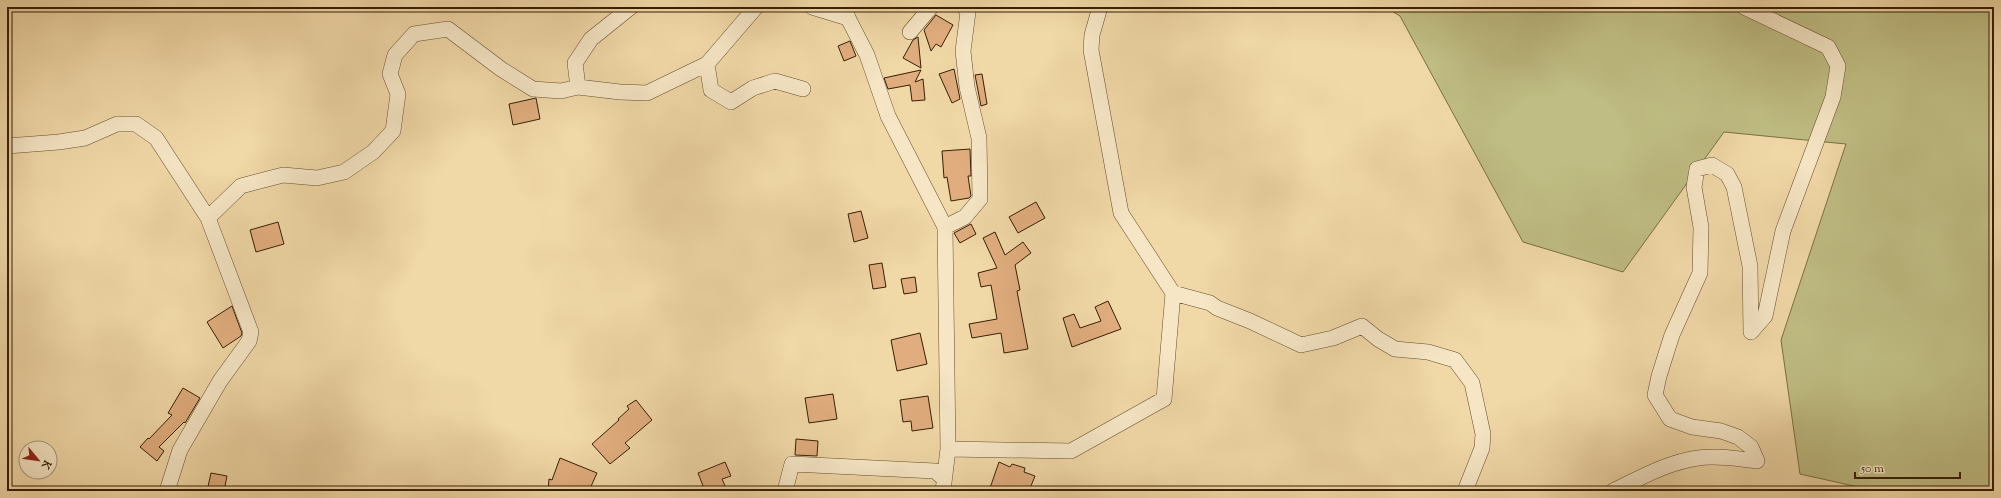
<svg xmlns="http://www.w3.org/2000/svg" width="2001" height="498" font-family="'Sorts Mill Goudy',serif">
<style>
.green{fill:#bfbd83;stroke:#7a6e44}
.building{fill:#e1ad7e;stroke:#361f05}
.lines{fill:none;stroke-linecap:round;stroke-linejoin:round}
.street-casing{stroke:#654d2e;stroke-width:16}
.street{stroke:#f6e6c6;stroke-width:15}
</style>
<rect width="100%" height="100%" fill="#f1d8a7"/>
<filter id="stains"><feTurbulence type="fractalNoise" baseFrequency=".005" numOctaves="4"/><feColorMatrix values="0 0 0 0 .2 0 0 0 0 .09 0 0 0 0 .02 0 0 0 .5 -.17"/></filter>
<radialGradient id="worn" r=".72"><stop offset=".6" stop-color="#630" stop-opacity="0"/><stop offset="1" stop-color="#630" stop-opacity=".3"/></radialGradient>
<path class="green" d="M1385,7H1994V491H1876L1800,474L1781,340L1846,144L1724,132L1623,272L1523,242L1400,16Z"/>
<path class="building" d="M936,15L953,25L941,47L936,44L931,51L924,30Z
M918,37L921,68L903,58L913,40Z
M850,41L856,56L844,61L838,46Z
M954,69L960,99L952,103L939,74Z
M921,70L915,82L923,79L925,100L912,101L910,85L888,89L884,78Z
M982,74L987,104L981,106L975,75Z
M536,98L540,119L513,125L509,104Z
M970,149L971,176H968L971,196L969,198L951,201L947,177L944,178L942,151Z
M1036,202L1045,218L1018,233L1009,217Z
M861,211L868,238L854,242L848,214Z
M278,222L284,244L256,252L250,230Z
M971,224L976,234L960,243L954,233Z
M995,232L1005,255L1023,242L1031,253L1015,265L1020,290L1017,291L1028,349L1004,353L1001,333L972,338L969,324L997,319L991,285L981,287L978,273L997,268L983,238Z
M882,263L886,287L873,289L869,265Z
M915,277L917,292L904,294L901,279Z
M1108,301L1121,329L1072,347L1063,318L1074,314L1080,328L1101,321L1095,307Z
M232,306L242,333L241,336L223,348L207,322Z
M920,333L927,364L897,371L891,340Z
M183,388L200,398L185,423L184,422L159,447L164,451L157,461L140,447L148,438L149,439L172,415L168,413Z
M833,394L837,419L809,423L805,398Z
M928,396L933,428L912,431L911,421L903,422L900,400Z
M636,400L652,420L625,443L630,448L610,464L592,444L619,420L618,419L629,409L627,406Z
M796,439L818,441L817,456L795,455Z
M560,458L597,473L589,491H548L549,479L552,480Z
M725,462L731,476L722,479L726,488L718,491H705L698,473Z
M999,462L1010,467L1012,464L1025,468L1024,472L1035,476L1029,491H989Z
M211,473L227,476L224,491H207Z"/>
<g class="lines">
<defs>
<path id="street" d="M812,7L848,18
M845,7L848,18L867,55L888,116L945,227L948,449L1071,451L1164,399L1173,293L1121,213L1091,50L1092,35L1100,7
M910,32L931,7
M707,64L711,90L731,102L753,88L775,81L803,89
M578,87L575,63L591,39L631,7
M7,146L59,142L85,138L117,124H136L156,138L208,218L251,332L249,341L220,381L180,450L167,491
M208,218L241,186L283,175L317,178L344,172L373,152L393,131L398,94L390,74L395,55L414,34L448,29L501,69L533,89L561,91L578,87L620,92L647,93L707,64L756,7
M945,227L965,217L980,199L979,138L967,87L963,51L968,12L964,7
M1173,293L1210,303L1217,308L1250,321L1301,345L1333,338L1362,326L1378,339L1395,349L1428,352L1455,360L1472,383L1483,434L1482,448L1465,491
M785,491L792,464L935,471L944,479
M943,491L948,449
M1613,491C1640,478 1668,462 1698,458C1717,455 1738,459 1757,461L1751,447L1738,437L1721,431L1692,427L1670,419L1655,395L1659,376L1672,335L1700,273L1701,227L1694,187L1697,169L1712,165L1727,174L1734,187L1750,266L1751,332L1765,316L1783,231L1833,97L1838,66L1828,47L1744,7"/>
</defs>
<use href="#street" class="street-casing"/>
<use href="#street" class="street"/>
</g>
<rect width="2001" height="498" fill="none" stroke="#f1d8a7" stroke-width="24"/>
<rect x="8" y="8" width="1985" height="482" fill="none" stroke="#361f05" stroke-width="2"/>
<rect x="12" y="12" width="1977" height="474" fill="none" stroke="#361f05"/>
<g transform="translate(38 460) rotate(119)"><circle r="19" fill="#f6e6c6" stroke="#a99679"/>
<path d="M0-3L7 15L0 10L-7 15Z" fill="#8f2418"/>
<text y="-6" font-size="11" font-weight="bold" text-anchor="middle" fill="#361f05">K</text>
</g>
<path d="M1855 472v6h105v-6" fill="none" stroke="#361f05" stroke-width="2"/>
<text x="1861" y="472" font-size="12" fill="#361f05" stroke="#f6e6c6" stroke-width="3" paint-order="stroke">50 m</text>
<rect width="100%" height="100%" filter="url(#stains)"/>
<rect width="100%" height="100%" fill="url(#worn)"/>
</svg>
